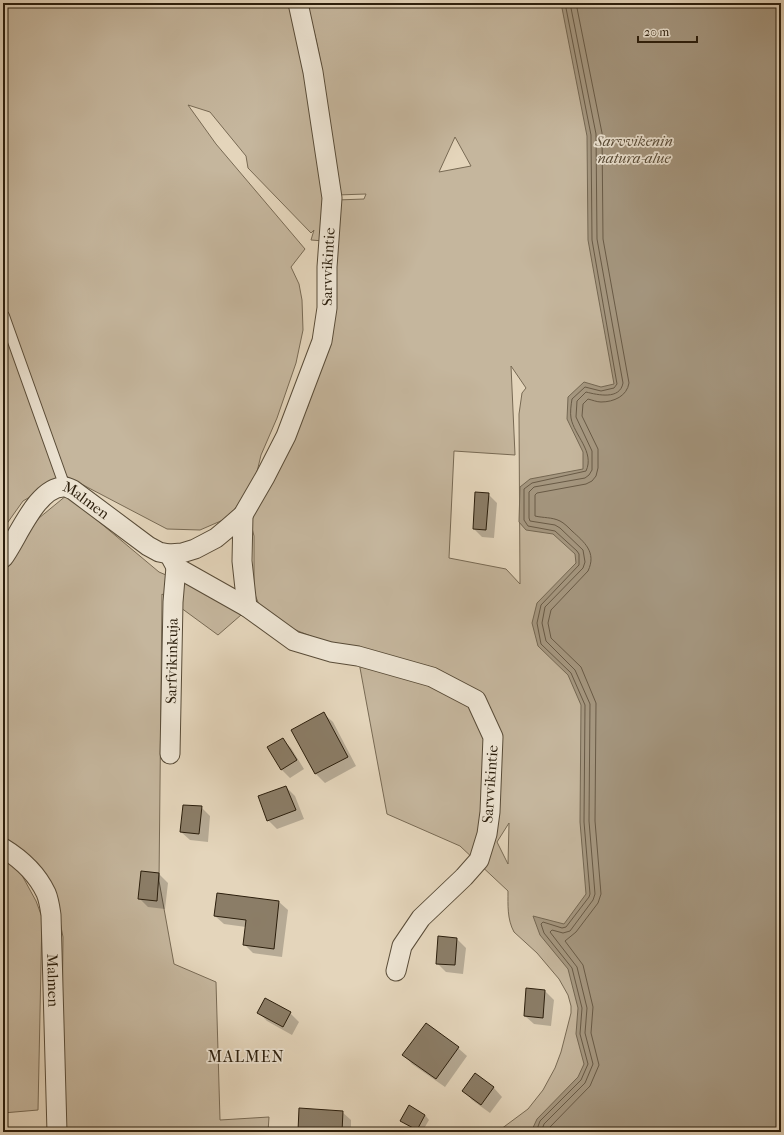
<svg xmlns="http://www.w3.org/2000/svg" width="784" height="1135" font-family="'IM FELL French Canon',serif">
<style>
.green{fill:#c5b69d;stroke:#786a54;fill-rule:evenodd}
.water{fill:#a59780;stroke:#746752}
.shadow{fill:#0003}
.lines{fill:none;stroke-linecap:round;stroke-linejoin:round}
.shore{stroke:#685a46;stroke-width:1}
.building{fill:#8b7d67;stroke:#2b1e0c}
.lane-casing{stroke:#594c38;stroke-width:12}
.street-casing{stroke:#594c38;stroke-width:21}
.lane{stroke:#ede4d3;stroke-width:10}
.street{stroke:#ede4d3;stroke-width:19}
.labels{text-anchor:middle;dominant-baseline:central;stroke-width:3.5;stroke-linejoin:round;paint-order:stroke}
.park-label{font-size:15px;font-style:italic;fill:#594c38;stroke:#ede4d3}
.street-label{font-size:15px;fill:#2b1e0c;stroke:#ede4d3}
.neighbourhood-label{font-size:16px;letter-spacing:1px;fill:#2b1e0c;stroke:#ede4d3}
</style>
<rect width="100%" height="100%" fill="#e4d5bb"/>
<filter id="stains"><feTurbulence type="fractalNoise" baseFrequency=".005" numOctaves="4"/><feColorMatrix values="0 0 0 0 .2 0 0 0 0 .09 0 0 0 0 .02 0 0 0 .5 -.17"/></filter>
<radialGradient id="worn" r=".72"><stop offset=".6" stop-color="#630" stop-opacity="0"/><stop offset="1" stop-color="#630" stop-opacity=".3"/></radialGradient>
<path class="green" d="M3,3H293L324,177V241L311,240L314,230L311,233L248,168L246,156L210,112L188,105L216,144L305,249L291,267L299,284L302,300L303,330L296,363L277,418L261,455L256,476L230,517L200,530L167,529L66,476L23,501L3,529Z
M306,3H781V1124L779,1132H497L528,1109L543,1090L555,1068L561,1052L571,1013V1006L568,995L559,979L537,953L514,932C507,919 508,905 508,891L460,846L387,814L358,657L336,646L298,631L263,615L254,592V536L250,520L280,466L308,406L330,322L337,200L364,199L366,194L337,195C330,131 326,65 306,3ZM455,137L471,166L439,172ZM511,366L526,388L522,393L519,414L520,584L506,569L449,558L454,451L515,455ZM509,823L508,864L497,842Z
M67,495L159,572L229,602L241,615L218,635L162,594L159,881L174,964L216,982L220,1120L269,1117L268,1132H61L63,937L54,891L32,858L3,840V566L39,518Z
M3,860L18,868L36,901L42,917L38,1110L3,1113Z"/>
<path class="water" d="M561,3H781V1132H531L537,1119L578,1077L584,1064L576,1034L578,1008L568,969L540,935L533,916L564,924L586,894L580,822L581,705L568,675L538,646L532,623L537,603L576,563L575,554L553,534L526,530L519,522L520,487L530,479L583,469V452L567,419L568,397L584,382L601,387L614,384L588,240L587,136Z"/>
<path class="shadow" d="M488,494L497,503L494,538L482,537L474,529Z
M324,714L333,722L356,766L325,783L316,774L293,730Z
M282,739L291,748L304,769L290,778L281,769Z
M286,787L295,796L304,819L277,829L268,820Z
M201,807L210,816L208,842L190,840L181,832Z
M159,874L168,883L165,909L148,907L139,898Z
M279,902L288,910L282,957L253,953L244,944L246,927L224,924L215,916Z
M439,937L457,939L466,948L463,974L446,972L437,963Z
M527,990L545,991L554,1000L551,1026L534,1024L525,1016Z
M258,1012L290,1013L299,1022L292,1035L267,1021Z
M458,1048L467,1056L445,1087L412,1064L404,1055Z
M476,1075L494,1088L502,1097L490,1113L472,1100L464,1091Z
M409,1107L425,1115L429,1120L422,1132H419L405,1124L401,1120Z
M342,1112L351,1120V1132H300L299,1131Z"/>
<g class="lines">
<path class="shore" d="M536,1132L540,1121L581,1080L588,1064L580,1034L582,1008L572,968L544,933L541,924L543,922L562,928L566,927L589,897L590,894L584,822L585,705L571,673L541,644L537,623L541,605L579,565V554L577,551L555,531L528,526L524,520V489L532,483L586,471C595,452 574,435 571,418C570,413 571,405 572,399L585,387L601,391L614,388L617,384L592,240L591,135L565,3
M541,1132L544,1124L585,1083L593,1064L585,1033L587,1008L577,967L550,932L552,930L563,933L570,931L593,900L595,894L589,821L590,704L575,670L546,641L542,623L545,607L583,568L585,562L583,550L560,528L555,525L530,521L529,518V492L534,487L585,478L589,475L592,470V451L576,417L577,401L586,392C598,395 620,400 623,383L597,239L596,134L570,3
M548,1132L550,1127L590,1086L599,1065L591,1033L593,1007L583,965L565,941L576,932L598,903L601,894L595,821L596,703L581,667L551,638L548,623L551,610L588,571C597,552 584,542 572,531C568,527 564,523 560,521C552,517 543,518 535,516V495L537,493L586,484L592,481L596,476L598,468V449L582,416L583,404L588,399C592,400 597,402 601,402C614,402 627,396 629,383L603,239L602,133L576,3"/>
</g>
<path class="building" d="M475,492L489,493L486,530L473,529Z
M324,712L348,757L315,774L291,730Z
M283,738L297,760L281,770L267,747Z
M286,786L296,810L267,821L258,796Z
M183,805L202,806L199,834L180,832Z
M141,871L159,873L157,901L138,899Z
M217,893L279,901L274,949L243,945L246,920L214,916Z
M438,936L457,938L455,965L436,964Z
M526,988L545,990L543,1018L524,1016Z
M265,998L291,1012L283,1027L257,1013Z
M426,1023L459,1047L436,1079L402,1055Z
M475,1073L494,1087L481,1105L462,1091Z
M409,1105L425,1115L417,1130L400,1121Z
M299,1108L343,1111L342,1132L298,1131Z"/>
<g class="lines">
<defs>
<path id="lane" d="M3,316H4L65,487"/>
<g id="street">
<path d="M243,515L242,561L247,607"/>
<path d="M169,554L176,567L247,607L294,641L331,652L358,656L432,677L476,700L493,737L490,812L487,834L479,860L464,877L421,918L402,946L396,971"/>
<path id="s1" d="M3,558C17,540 37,485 65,487C67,487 71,489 73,490L148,546L159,552L169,554L182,553L195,549L216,538L228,528L243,515L265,477L286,436L322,341L327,308V267L332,198L313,72L298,3"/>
<path id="s2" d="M170,754L173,602L176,567"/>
<path id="s3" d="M3,848C21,859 37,874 46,893C49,900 50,908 51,915L57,1132"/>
</g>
</defs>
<use href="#lane" class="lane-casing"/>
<use href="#street" class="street-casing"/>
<use href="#lane" class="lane"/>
<use href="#street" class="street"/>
</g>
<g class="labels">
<g class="park-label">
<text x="634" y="141">Sarvvikenin<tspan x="634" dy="17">natura-alue</tspan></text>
</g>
<g class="street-label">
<text stroke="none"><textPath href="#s1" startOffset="575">Sarvvikintie</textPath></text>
<text stroke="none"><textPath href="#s1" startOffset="123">Malmen</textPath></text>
<text stroke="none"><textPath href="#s2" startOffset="93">Sarfvikinkuja</textPath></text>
<text transform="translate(490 784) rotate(-86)">Sarvvikintie</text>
<text stroke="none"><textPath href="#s3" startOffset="151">Malmen</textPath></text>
</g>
<g class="neighbourhood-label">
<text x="246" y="1056">MALMEN</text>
</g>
</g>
<rect width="784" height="1135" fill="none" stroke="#e4d5bb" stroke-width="16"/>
<rect x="4" y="4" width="776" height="1127" fill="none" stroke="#2b1e0c" stroke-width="2"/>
<rect x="8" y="8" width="768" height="1119" fill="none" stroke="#2b1e0c"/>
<path d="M638 36v6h59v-6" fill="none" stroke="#2b1e0c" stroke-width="2"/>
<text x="644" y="36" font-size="12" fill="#2b1e0c" stroke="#ede4d3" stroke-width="3" paint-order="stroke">20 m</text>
<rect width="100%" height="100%" filter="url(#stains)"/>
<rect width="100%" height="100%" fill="url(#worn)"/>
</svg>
